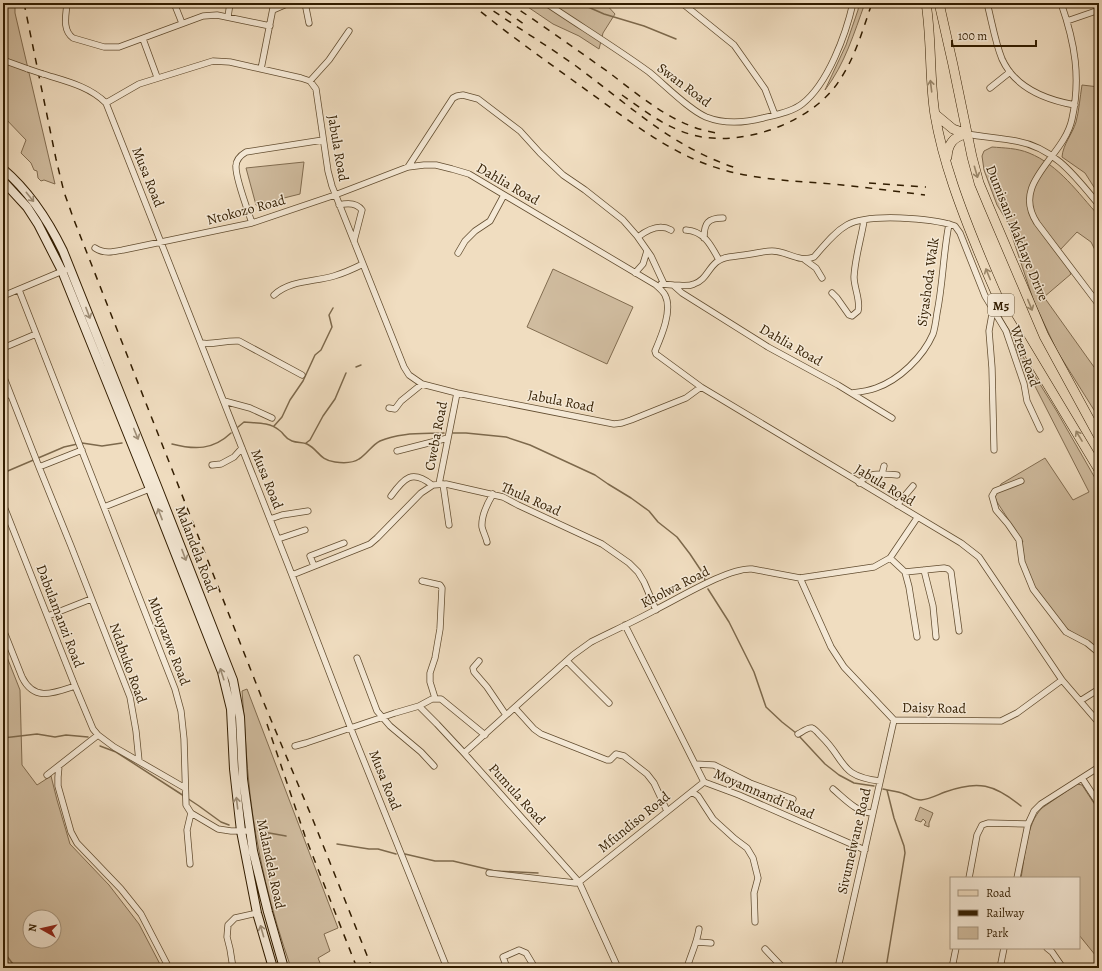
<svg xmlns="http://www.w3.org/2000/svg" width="1102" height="971" font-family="Alegreya,serif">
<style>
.green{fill:#d0bc9f;stroke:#816c50;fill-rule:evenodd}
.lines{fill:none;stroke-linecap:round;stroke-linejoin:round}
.stream{stroke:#7d694c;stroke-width:1.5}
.street-casing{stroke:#624d30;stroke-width:7}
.secondary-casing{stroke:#321d00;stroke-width:10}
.primary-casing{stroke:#321d00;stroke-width:10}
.street{stroke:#f5e9d6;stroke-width:5.5}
.secondary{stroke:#f5e9d6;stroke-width:8}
.primary{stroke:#f0ddc0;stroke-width:9}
.rail{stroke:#321d00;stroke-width:1.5;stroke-dasharray:7 7;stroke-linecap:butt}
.street-bridge-casing{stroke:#624d30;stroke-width:7;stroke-linecap:butt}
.street-bridge{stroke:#f5e9d6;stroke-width:5.5}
.oneway{stroke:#9a876a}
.oneway2{stroke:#9d8d76}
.labels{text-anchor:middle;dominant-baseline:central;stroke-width:3;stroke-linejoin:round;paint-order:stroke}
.shield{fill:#f5e9d6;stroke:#6c5a40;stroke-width:1}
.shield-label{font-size:13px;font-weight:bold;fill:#321d00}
.street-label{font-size:14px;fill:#321d00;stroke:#f5e9d6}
</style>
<rect width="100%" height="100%" fill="#f0ddc0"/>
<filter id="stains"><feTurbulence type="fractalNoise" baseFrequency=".005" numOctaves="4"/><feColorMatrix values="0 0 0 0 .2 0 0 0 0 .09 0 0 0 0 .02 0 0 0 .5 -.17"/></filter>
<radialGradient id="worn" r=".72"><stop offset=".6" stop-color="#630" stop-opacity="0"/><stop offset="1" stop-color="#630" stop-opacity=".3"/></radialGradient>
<path class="green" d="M3,3H15V13L55,184L44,180L41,181L38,178L37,171L34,170L31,163L21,153L26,140L3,116Z
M522,3H605L615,14L603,33L599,49L579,36L553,24Z
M859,3H865C854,33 845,64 825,90L846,45L858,10Z
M1082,85L1099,87V195L1085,173L1062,157C1063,144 1072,135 1076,122C1079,111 1080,97 1082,85Z
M992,147C1004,148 1017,148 1029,153C1059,165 1078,193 1099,216V258L1091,242L1077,232L1060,250L1071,274L1044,297L1099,374V418L1057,351L1034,302L1007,221L997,205L984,170L982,156L984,151Z
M304,162L300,194L256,205L246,168Z
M553,269L633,307L607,364L527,327Z
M1015,344L1056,410L1099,485V650L1066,628L1035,588L1024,561L1021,542H1023L997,502L995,497L1001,484L1045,458L1073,500L1089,492L1016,349Z
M3,647L20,690L22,765L37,785L51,776L57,800L70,844L109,885L139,924L162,968H3ZM30,917H54V941H30Z
M247,689L338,928L324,934L330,951L318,958L322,968H291C271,911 257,853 250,794C246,760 245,725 242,691Z
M1077,784L1082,785L1099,811V963L1096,956L1079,935V878H1021C1025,856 1026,824 1042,808Z
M920,807L933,813L929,823V827L924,825L926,822L923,819L921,822L915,820Z"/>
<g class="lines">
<path class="stream" d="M579,3L604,14L644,26L676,39
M356,367L361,365
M274,426L282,417L290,400L303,381L315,355L321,350L332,327L329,315L333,308
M238,427L244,422C255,423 270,422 279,430C285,434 284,438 292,441C297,443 303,442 307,444C319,450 319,460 335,462C342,463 353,463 359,459C367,454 372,445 380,441C400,432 424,434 444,433
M453,433H466L506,437L530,445L595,475L608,484L631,498L649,511L658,522L677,537L690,554L702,572L705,580
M306,443L310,440L323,416L335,399L346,373
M172,444C195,450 213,450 231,433
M3,473L64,447L82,443L102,446L122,443
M708,589L729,622L754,672L766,707L782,722L796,733
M799,736L825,764L839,775L854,783L874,786
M3,738L37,734L55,737L66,735L88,737
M100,746L116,752L184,796
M883,789C890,791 898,791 904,794C910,796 914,800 921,800C930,799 937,795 945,792C978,780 994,784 1021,806
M187,798L199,806L221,822L229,825
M258,831L286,836
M337,844L369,849H378L396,854
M405,854L435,861H453L495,871L538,873
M3,951L16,968
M886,968L905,853L904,846L894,818L887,790"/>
<defs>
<path id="street" d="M67,3C66,15 62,30 73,38L104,47H119L203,16L217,15L270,26
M174,3L182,23
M305,3L309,23
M546,3C580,26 616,48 649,72C665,85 688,109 706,117C724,124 744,123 763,118C775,115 792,112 802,104C828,84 846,34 853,3
M682,3L734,45L765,89L775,115
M987,3C992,22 995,42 1002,59C1015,88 1047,100 1075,105
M1061,3C1075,43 1081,78 1072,119C1064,158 1010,182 1037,223L1099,305
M273,10L289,3
M228,17L230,3
M1067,21L1099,10
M143,39L157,77
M3,60L28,69
M261,69L274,3
M43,74C65,81 89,86 106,103L292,575L351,729L447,968
M310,81L329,60L349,31
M990,88L1010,72
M106,103L139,84L213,61L230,62L301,78L310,81L316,89L328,171L332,186L404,367L409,375L422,384L457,393L614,424L622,423L631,420L686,398L701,387L961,543L979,557L1062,680L1099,723
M967,134C983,137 1000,138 1016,141C1055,148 1075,176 1099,205
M408,167L453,98L457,96L463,95L478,99L520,131L540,153L563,175L585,190L623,220L637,236L651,256L664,284
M339,205C347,203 356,202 362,210L354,241
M252,223C248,211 235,177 236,166C236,159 241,155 246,152L323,140
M686,230C704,231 711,245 719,260
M638,237C647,230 659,223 671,230
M704,238C704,223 708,218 723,218
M95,248C104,254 113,252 123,250L252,223L335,195L408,167L424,165H436L452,169L469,174L656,285C659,288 663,291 665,295C673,310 661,337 655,351L656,354L701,387
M458,253L465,241L475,231L490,221L504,195
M805,260L816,268L822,278
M635,273L643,264L647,251
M661,284L673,285L682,293L768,347L838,385L892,418
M673,285C680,285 688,287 694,284C710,279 708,260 729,257C737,256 744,255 751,254C758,253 765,251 772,251C787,251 799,263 814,257C824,246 833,233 847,225C869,213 931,218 955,226L960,233L985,296L1006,331L1024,384L1027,401L1040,429
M19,290L175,689L181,711L184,739L186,805L191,813L218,829L231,831H250
M832,293L837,298L849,315L852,316L858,311C861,301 854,288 854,277C855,258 861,239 864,221
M274,295C290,280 314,282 334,276C344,273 353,269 363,264
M3,296L65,270
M993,309L989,331L992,368L994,450
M201,343C214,345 225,340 239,341L302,375
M3,348L36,334
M3,375L39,467L71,546L130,697L136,731L139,761
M852,393C860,392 868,391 876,388C899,380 923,357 933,334C935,328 936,320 937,313C943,284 943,254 949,224
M3,397L10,394
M224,401L250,408L272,418
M389,408L395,409L401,401L422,384
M397,451L448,438
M212,465L221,464L234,457L242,448
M39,467L82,450
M882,474L884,466
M1021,481L995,491L992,496L996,510L1008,524L1019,540L1022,562L1033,589L1066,632L1087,643L1099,653
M859,483C869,471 883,474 897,475
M439,484L457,393
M443,484L449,525
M391,496C404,478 412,469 432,485
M3,504L75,686L93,729L98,735L114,747L185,788
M897,505L913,486
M104,507L152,488
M270,519L282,515L308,511
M278,539L305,530
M487,542C486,537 483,532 482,527C481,516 487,504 493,494
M890,558L905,572L909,587L917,637
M314,566L310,556L344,543
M924,570L933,606L936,637
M905,572L944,568L948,569L951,572L959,631
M292,575L370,544L377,538L421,493L433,485L446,484L503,497L518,505L602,544L629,563L638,572L644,582L656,610
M800,578L831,647L844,667L894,720L1001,721L1017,713L1062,680
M422,581L440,585L442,588L440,629L435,658L430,673V682L435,698
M48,616L91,599
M625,625L704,782L739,795L865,850
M3,629L22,677C34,702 54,693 75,686
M357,658L377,711L390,726L421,752L434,766
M479,661L473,668L474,672L487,687L506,715
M567,661L609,703
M1080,701L1099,689
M419,706L432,699H441L485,735
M515,708L534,729L541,734L607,760H610L616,754L624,756L647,774L654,783L667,811
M798,734C802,732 808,727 812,728C815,729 819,734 821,736C847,761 838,776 880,781
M295,746L306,743L395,713L419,706L437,724L464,753L579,882L618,968
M464,753L573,655L591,642C613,631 635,621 657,609C679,598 730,567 752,569L800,578L874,567L890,558L917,518
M695,764L714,765L750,783L793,799
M59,766L58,777V786L71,832L77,843L121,889L141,914L169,968
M47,775L98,735
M1082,778L1099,804
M833,789C845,799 857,813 873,813
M692,792L698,796L713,819L735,839L747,848L753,858L758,878L754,893L755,922
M190,864L187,830L191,813
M489,873L575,883L579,882L704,782
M969,878L977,835L982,825L988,823L1028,824
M1017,878L1028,824L1034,811L1041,804L1099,767
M697,942L711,943
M1047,948L1052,952L1063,968
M765,949L783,968
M233,968L230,949L227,937L228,925L235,918L257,913
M507,968L503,957L519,950L526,953L535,968
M687,968C691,954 697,943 699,929
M838,968L894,720
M952,968L956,948
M1000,968L1004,948"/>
<path id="secondary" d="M3,169C30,192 48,220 63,251L157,486L233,680L240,717L243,779L253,851L268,912L284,968
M3,181L27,207L38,224L62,271L150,489L222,672L231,709L234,769L241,831L257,913L273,968"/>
<path id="primary" d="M926,3C932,40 929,77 935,115C943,162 961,209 979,253C988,275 997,296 1007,317L1099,470
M939,3L953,65L972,157L979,183L989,207L1044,336L1099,437
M935,114L953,129L967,134
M947,157C948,144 953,137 966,134"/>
</defs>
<use href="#street" class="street-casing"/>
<use href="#secondary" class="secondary-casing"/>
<use href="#primary" class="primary-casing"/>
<use href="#street" class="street"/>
<use href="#secondary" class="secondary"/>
<use href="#primary" class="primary"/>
<path class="rail" d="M24,3L56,159L64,192L74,220L261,696L313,820L372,968
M470,3C509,35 549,63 589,92C631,122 673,156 724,170C759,180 795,181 832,184C863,187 894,191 925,195
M482,3C513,25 545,44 576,66C629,105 672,147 736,168
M494,3L528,27
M509,3C542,25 574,48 607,71C640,96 675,127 717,133
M622,95C645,111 666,128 693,135C741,148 812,123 839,81C855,58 863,29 872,3
M869,183L926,187
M267,724L305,836L357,968"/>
<defs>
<path id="street-bridge" d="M28,69L43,74"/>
</defs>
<use href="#street-bridge" class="street-bridge-casing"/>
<use href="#street-bridge" class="street-bridge"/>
</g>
<defs><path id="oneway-shaft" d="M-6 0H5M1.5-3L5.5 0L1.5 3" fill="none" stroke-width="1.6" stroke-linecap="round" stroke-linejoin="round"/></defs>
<g class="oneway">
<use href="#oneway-shaft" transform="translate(931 86) rotate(-97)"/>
<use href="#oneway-shaft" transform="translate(976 172) rotate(74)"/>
<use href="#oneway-shaft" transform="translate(988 274) rotate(-112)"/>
<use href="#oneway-shaft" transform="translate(1030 305) rotate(68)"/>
<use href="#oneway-shaft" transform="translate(1079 436) rotate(-121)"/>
</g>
<g class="oneway2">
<use href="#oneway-shaft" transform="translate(30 197) rotate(51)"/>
<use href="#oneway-shaft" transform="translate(88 313) rotate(69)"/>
<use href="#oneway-shaft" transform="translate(136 434) rotate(68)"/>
<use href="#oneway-shaft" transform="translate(160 514) rotate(-111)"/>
<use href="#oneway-shaft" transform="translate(184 555) rotate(69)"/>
<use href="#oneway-shaft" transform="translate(222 674) rotate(-108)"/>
<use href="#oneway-shaft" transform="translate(237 803) rotate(-97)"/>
<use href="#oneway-shaft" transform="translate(262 931) rotate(-106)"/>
</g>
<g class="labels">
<rect class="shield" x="988" y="294" width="26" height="22" rx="3"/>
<g class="shield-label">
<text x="1001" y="305">M5</text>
</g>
<g class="street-label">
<text transform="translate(684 85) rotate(37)">Swan Road</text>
<text transform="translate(338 148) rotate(80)">Jabula Road</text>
<text transform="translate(148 177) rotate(68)">Musa Road</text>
<text transform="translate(508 184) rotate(30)">Dahlia Road</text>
<text transform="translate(246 210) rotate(-15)">Ntokozo Road</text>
<text transform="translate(1017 233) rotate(68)">Dumisani Makhaye Drive</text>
<text transform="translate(928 282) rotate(-82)">Siyashoda Walk</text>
<text transform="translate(791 345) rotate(30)">Dahlia Road</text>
<text transform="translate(1025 356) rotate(71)">Wren Road</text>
<text transform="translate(561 401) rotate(11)">Jabula Road</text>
<text transform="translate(436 436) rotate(-79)">Cweba Road</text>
<text transform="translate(267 479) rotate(68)">Musa Road</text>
<text transform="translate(885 485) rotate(31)">Jabula Road</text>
<text transform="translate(531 499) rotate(24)">Thula Road</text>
<text transform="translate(196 549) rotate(69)">Malandela Road</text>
<text transform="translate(675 587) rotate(-27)">Kholwa Road</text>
<text transform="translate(60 616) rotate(69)">Dabulamanzi Road</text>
<text transform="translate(169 641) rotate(69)">Mbuyazwe Road</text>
<text transform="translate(128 663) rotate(70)">Ndabuko Road</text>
<text transform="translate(934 708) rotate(1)">Daisy Road</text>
<text transform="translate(385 780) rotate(68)">Musa Road</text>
<text transform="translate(517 794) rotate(48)">Pumula Road</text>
<text transform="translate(764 794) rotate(23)">Moyamnandi Road</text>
<text transform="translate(634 822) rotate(-39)">Mfundiso Road</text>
<text transform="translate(854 841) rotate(-77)">Sivumelwane Road</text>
<text transform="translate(271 864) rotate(78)">Malandela Road</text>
</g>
</g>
<rect width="1102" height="971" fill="none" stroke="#f0ddc0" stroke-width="16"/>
<rect x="4" y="4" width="1094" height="963" fill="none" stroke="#321d00" stroke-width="2"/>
<rect x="8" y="8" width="1086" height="955" fill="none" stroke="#321d00"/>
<rect x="950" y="877" width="130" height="72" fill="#f5e9d6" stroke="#a79780"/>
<rect x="958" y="890" width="20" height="6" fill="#f0ddc0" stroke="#a79780"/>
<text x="986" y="897" font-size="12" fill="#321d00">Road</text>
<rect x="958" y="910" width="20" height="6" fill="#321d00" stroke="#a79780"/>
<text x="986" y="917" font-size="12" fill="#321d00">Railway</text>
<rect x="958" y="927" width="20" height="12" fill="#d0bc9f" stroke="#a79780"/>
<text x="986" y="937" font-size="12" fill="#321d00">Park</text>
<g transform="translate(42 929) rotate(278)"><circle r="19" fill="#f5e9d6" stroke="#a79780"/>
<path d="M0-3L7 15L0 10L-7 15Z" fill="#8f2418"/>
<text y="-6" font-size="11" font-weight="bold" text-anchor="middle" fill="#321d00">N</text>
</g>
<path d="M952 40v6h84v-6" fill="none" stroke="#321d00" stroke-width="2"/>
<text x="958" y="40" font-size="12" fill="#321d00" stroke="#f5e9d6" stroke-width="3" paint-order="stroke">100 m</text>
<rect width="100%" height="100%" filter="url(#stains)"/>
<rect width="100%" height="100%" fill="url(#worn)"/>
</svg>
